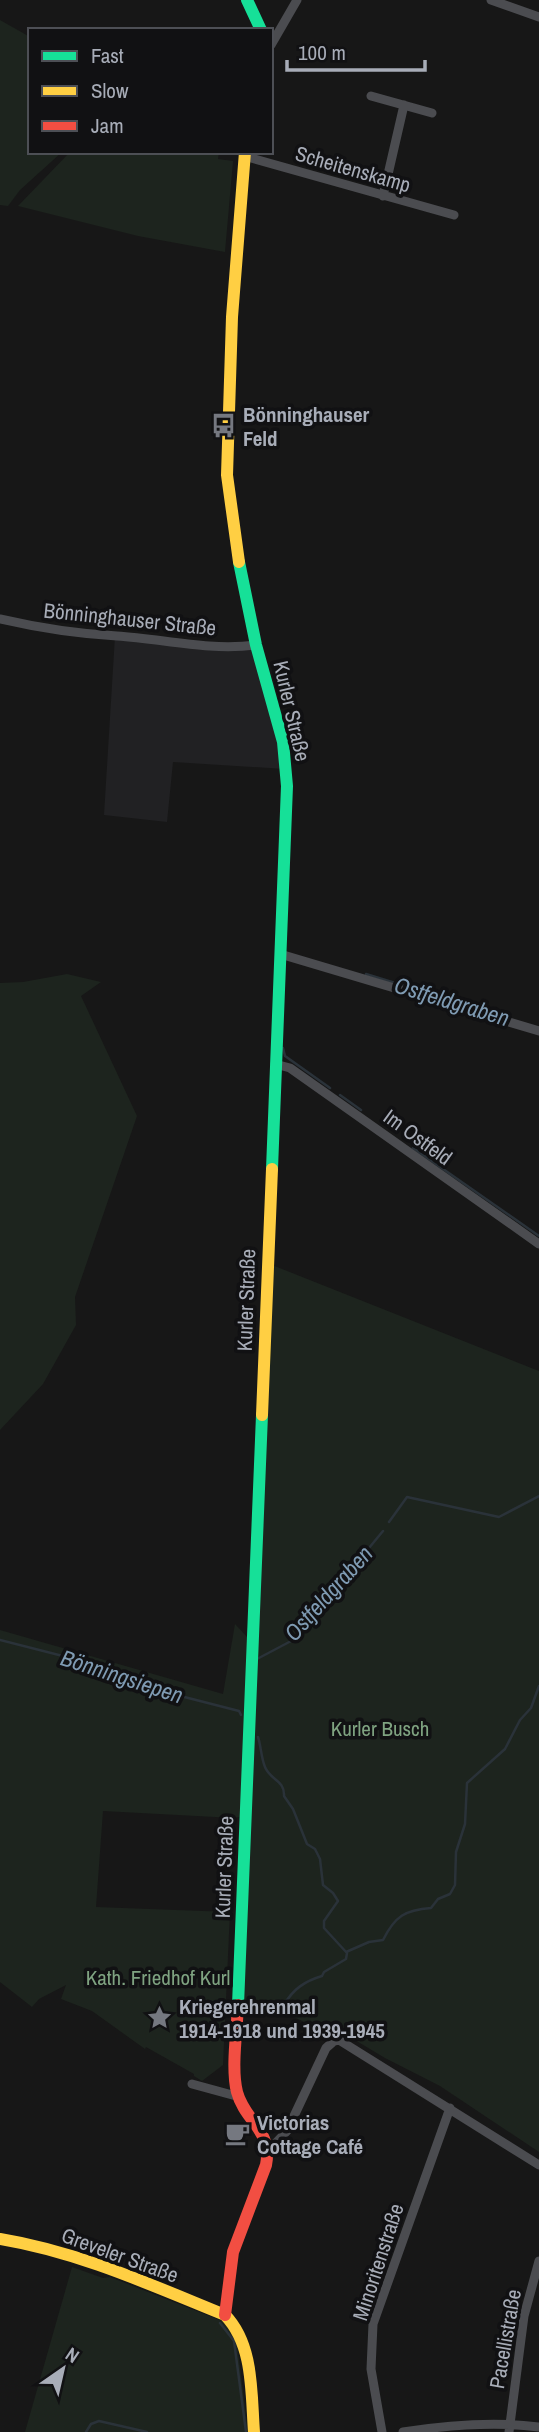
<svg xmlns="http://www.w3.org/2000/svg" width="539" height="2432" font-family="'Archivo Narrow',sans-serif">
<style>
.built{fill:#212123}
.green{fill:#1d241e}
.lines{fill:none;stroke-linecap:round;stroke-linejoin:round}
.stream{stroke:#2a3239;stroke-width:2.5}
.street{stroke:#4b4c50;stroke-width:9}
.fast{stroke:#16e098;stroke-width:12}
.slow{stroke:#ffcf43;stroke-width:12}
.jam{stroke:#f24e42;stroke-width:12}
.labels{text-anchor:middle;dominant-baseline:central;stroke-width:7;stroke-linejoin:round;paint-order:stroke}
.street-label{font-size:21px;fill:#a8adb8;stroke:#111113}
.poi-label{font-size:21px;font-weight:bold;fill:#a8adb8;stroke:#111113;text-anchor:start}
.park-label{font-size:21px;fill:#7fa381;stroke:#111113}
.water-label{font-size:23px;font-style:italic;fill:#7f9bb3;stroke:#111113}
</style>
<rect width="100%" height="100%" fill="#171717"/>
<path class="built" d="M115,636L256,645L285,769L173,762L167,822L104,815Z"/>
<path class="green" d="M0,20L30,37V152H62L20,190L8,206L0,205Z
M70,152H219L218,159L233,161L225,252L138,236L18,206Z
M67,974L101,982L81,996L137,1116L75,1297L76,1325L43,1384L0,1430V983L23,982Z
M267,1263L539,1371V2152L440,2086L385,2058L335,2028L329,2034L265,2003L239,2004L248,1815L234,1818L103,1811L96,1907L230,1912L223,2065L202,2081L194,2076V2074L146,2047L145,2049L92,2011L61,1999L66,1985L39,1999L32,2007L0,1982V1630L223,1694L235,1624L248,1638Z
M72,2267L103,2278L110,2277L222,2321L232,2331L237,2343L248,2432H25Z"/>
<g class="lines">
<path class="stream" d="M366,974L463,1004
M283,1048L285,1056L330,1088
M340,1095L361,1110
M413,1148L539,1236
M389,1522L407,1497L499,1517L539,1496
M0,1640L102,1666L161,1691L239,1711L241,1715
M257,1659L293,1640L383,1531
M258,1737C261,1746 261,1757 265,1767C270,1780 285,1780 284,1796L293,1809L307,1844L315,1849L320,1859L323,1885L333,1893L338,1901L324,1921V1928L347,1953L346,1959L324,1972L322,1976C305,1981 293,1989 284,2005
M346,1952L369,1942L383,1940C395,1916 405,1910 431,1908L438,1899L450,1894L455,1885L456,1852L465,1824L467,1783L505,1749L520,1720L531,1708L539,1686
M220,2323L234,2341L246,2432
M86,2432L91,2424L99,2421L147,2432"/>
<path class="street" d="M491,0L539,17
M271,45L297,0
M371,96L432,113
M244,156L454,215
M383,196L404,105
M0,619C39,628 77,634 117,636C164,639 208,651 256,645
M280,954L539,1031
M275,1064L290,1068L539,1244
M192,2084L236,2096
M269,2150L287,2131L326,2048L334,2041L339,2040L539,2165
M382,2432L371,2369L373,2324L450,2108
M403,2432C448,2425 493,2421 539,2427
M509,2432L524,2316L539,2261"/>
<path class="fast" d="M247,0L261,30
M239,562L256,645L283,742L287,786L272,1169
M238,2005L262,1415"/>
<path class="slow" d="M239,562L227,475L232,317L245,152
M262,1415L272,1169
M0,2239C79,2252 151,2285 225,2315C254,2345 251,2393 254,2432"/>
<path class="jam" d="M225,2315L233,2252L266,2165C273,2130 245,2122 237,2092C231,2068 237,2031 238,2005"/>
</g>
<defs>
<symbol id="bus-bare" viewBox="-9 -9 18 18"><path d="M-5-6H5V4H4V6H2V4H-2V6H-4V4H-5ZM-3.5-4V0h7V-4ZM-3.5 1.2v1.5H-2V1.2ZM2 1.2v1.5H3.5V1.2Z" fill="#757880" stroke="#111113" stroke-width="2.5" paint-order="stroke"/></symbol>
<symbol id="sight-bare" viewBox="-9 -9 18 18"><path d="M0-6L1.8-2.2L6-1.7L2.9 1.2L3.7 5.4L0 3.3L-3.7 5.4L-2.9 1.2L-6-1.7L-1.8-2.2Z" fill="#757880" stroke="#111113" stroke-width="2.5" paint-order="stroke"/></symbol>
<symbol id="cafe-bare" viewBox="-9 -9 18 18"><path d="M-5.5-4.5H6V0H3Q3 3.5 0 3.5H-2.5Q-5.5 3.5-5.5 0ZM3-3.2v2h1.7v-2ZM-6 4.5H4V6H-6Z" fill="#757880" stroke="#111113" stroke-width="2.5" paint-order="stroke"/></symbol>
</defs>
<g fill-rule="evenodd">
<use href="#bus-bare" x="206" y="408" width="35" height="35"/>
<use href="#sight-bare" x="142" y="2000" width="35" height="35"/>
<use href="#cafe-bare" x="220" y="2116" width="35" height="35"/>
</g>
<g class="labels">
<g class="street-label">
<text transform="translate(353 169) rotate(16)">Scheitenskamp</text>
<text transform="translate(130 619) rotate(6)">Bönninghauser Straße</text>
<text transform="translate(292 711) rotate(77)">Kurler Straße</text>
<text transform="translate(418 1137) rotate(36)">Im Ostfeld</text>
<text transform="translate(246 1300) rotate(-88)">Kurler Straße</text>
<text transform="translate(224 1867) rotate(-88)">Kurler Straße</text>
<text transform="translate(120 2255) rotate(20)">Greveler Straße</text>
<text transform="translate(378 2262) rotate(-72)">Minoritenstraße</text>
<text transform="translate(505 2339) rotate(-80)">Pacellistraße</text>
</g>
<g class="poi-label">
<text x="243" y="414">Bönninghauser<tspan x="243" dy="24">Feld</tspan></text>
<text x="179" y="2006">Kriegerehrenmal<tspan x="179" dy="24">1914-1918 und 1939-1945</tspan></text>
<text x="257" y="2122">Victorias<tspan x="257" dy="24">Cottage Café</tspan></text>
</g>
<g class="park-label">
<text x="380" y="1728">Kurler Busch</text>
<text x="158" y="1977">Kath. Friedhof Kurl</text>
</g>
<g class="water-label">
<text transform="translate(452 1001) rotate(17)">Ostfeldgraben</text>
<text transform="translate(328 1593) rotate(-48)">Ostfeldgraben</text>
<text transform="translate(122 1676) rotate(18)">Bönningsiepen</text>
</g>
</g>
<rect x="28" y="28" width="245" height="126" fill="#111113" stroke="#4d4f55" stroke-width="2"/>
<rect x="42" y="51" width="35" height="10" fill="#16e098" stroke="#4d4f55" stroke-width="2"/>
<text x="91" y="63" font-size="21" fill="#a8adb8">Fast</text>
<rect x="42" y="86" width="35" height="10" fill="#ffcf43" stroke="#4d4f55" stroke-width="2"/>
<text x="91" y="98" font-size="21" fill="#a8adb8">Slow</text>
<rect x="42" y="121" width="35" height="10" fill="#f24e42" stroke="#4d4f55" stroke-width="2"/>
<text x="91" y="133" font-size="21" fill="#a8adb8">Jam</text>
<g transform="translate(63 2369) rotate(34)" stroke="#111113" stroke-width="5" paint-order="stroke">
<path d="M0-5L12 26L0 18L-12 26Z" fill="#a8adb8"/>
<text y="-10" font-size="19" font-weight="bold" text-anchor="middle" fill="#a8adb8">N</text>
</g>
<path d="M287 60v10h138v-10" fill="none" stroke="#a8adb8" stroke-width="3.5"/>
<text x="298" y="60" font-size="21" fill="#a8adb8" stroke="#111113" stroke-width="5" paint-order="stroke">100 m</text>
</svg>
